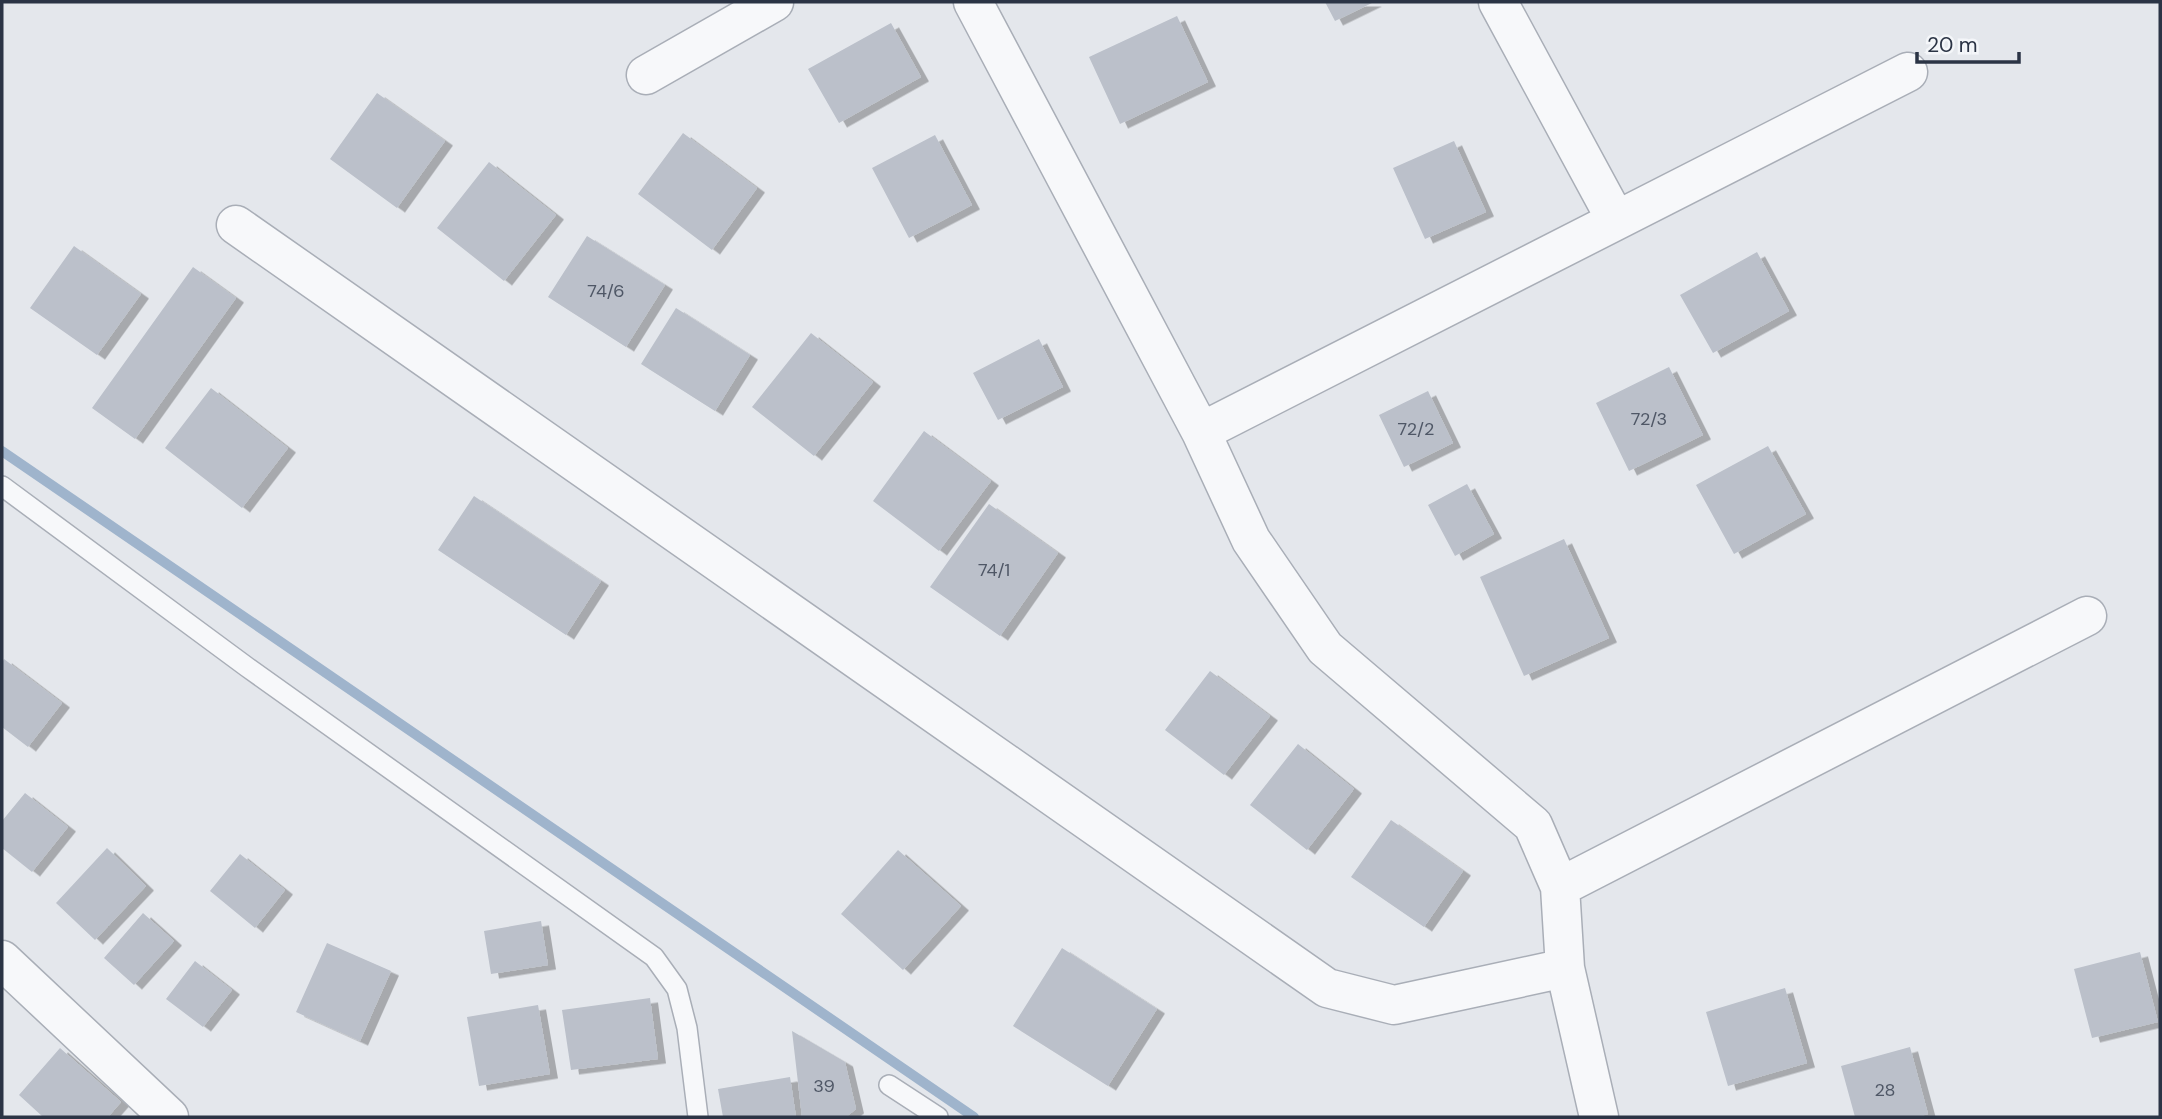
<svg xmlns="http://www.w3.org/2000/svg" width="2162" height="1119" font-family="'DM Sans',sans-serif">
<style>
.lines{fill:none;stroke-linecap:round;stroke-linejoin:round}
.stream{stroke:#9fb4cc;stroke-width:10}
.building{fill:#bbc0ca;filter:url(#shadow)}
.service-casing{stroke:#a9aeb7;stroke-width:22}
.minor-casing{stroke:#a9aeb7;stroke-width:41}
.service{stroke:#f7f8fa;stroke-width:19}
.minor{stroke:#f7f8fa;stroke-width:38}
.labels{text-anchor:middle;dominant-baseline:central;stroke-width:6;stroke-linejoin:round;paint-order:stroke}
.number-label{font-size:18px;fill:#4f5766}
</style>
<defs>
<filter id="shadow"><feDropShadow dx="8" dy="4.5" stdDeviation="0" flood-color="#0004"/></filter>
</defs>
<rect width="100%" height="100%" fill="#e4e7ec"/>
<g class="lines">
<path class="stream" d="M2,451L974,1117"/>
</g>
<path class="building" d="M1325,2H1374L1335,21Z
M1177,16L1208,82L1120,124L1089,57Z
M891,23L921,77L839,123L808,69Z
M377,93L445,141L397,208L330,159Z
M683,133L757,188L712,250L638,194Z
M935,135L972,205L909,238L872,168Z
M1454,141L1486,212L1425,239L1393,168Z
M489,162L556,215L504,281L437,228Z
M587,236L665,285L626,347L548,297Z
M74,246L141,294L97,355L30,308Z
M1757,252L1789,311L1713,353L1680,295Z
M193,267L236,298L135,439L92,408Z
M676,308L750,355L715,411L641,364Z
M811,333L873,382L814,456L752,407Z
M1039,339L1063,387L998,420L973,373Z
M1669,367L1703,435L1629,471L1596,403Z
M211,388L288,448L242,508L165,448Z
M1428,391L1453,443L1404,467L1379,415Z
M924,431L991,481L939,551L873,501Z
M1768,446L1806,514L1734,554L1696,485Z
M1467,484L1494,534L1455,556L1428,505Z
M474,496L601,581L566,635L438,550Z
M989,504L1058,553L1000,636L930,587Z
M1564,539L1609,638L1524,676L1480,577Z
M4,659L62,703L28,747L2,727V663Z
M1210,671L1270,716L1224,775L1165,730Z
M1298,744L1354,789L1307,850L1250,805Z
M25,793L68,827L32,872L2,848V821Z
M1391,820L1463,871L1424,927L1351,877Z
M107,848L146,886L95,940L56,903Z
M898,850L961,906L903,970L841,914Z
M240,854L285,890L255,928L210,891Z
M143,913L174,941L134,985L104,958Z
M541,921L548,965L491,974L484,931Z
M327,943L391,971L360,1041L296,1012Z
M1062,948L1157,1009L1108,1086L1013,1026Z
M2140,952L2158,1022L2092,1038L2074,969Z
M195,961L232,990L203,1027L166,999Z
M1785,988L1807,1063L1728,1086L1706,1012Z
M650,998L658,1059L571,1070L562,1010Z
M538,1005L550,1074L479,1086L467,1017Z
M792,1031L845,1062L856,1109L846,1117H802Z
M1910,1047L1928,1114L1917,1117H1855L1841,1066Z
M60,1048L121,1102L108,1117H43L19,1095Z
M790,1077L796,1117H723L718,1089Z"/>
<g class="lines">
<defs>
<path id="service" d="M2,486L247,667L654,957L677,989L687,1028L698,1117
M889,1085L938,1117"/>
<path id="minor" d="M973,2L1201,432L1251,540L1325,648L1533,825L1560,887L1565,968L1599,1117
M1498,2L1616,220
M646,75L774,2
M236,225L1327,988L1394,1005L1565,968
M1201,432L1908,72
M1560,887L2087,616
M2,960L169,1117"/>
</defs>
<use href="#service" class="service-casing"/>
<use href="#minor" class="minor-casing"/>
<use href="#service" class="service"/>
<use href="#minor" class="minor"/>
</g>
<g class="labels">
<g class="number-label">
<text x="606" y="291">74/6</text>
<text x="1649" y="419">72/3</text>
<text x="1416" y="429">72/2</text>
<text x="994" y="570">74/1</text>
<text x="824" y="1086">39</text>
<text x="1885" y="1090">28</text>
</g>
</g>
<rect width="2162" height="1119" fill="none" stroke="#2b3445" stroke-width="7"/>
<path d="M1917 52v10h102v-10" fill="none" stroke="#2b3445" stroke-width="3.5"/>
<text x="1927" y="52" font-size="21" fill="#2b3445" stroke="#f4f6f9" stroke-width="5" paint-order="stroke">20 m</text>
</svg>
